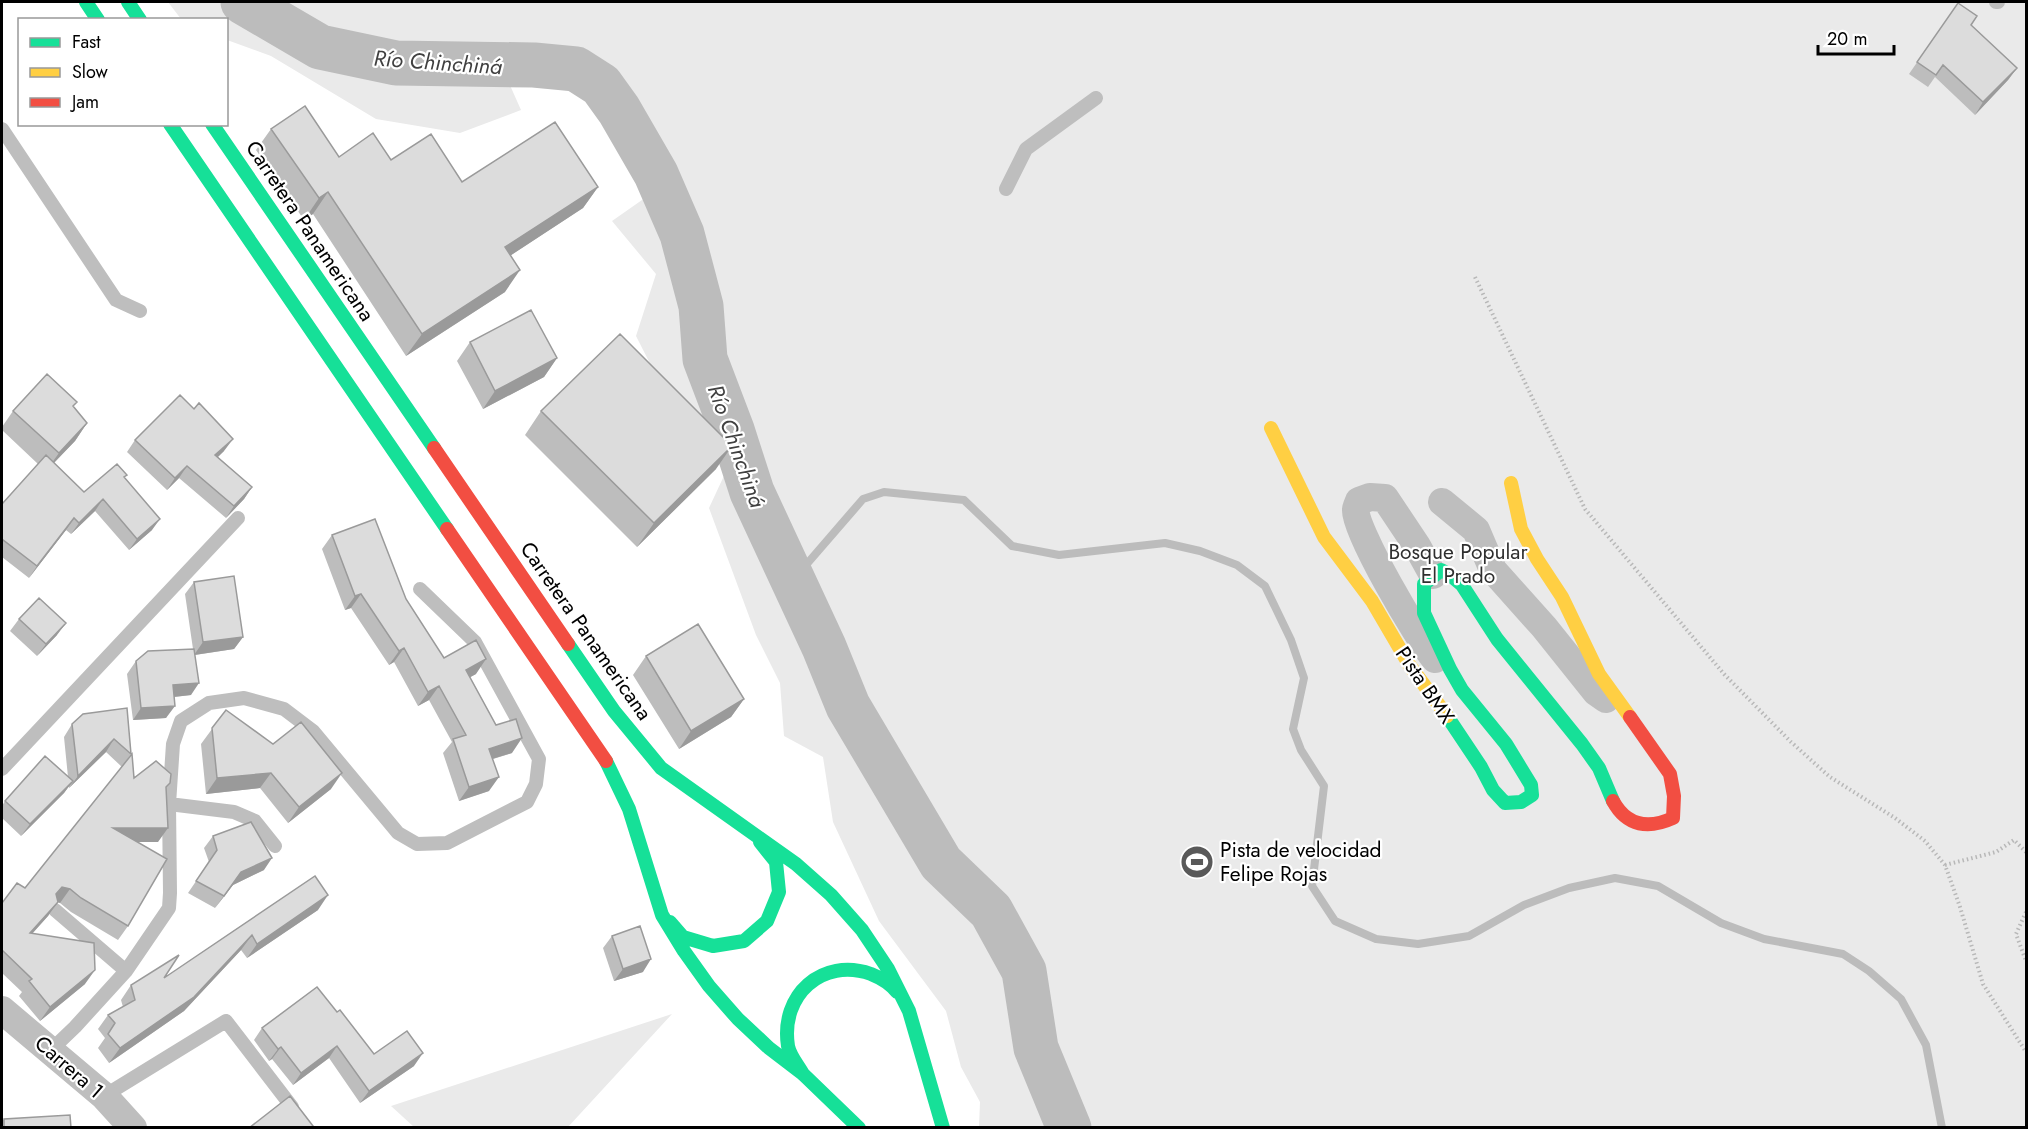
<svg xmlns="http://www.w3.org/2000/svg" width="2028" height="1129" font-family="Jost,sans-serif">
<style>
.green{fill:#eaeaea}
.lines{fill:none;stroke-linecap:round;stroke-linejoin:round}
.stream{stroke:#bcbcbc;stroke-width:8}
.river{stroke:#bcbcbc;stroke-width:45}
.path{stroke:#b8b8b8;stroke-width:4;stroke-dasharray:1.5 3;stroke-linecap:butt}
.lane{stroke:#bebebe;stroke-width:14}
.street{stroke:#bebebe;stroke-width:28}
.fast{stroke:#16e098;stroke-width:14}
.slow{stroke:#ffcf43;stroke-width:14}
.jam{stroke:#f24e42;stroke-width:14}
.wall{fill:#bdbdbd}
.shaded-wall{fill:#9a9a9a}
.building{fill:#dcdcdc;stroke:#9a9a9a;stroke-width:1.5}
.labels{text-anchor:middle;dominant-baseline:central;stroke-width:4.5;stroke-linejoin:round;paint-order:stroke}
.street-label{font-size:21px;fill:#000;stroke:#fff}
.park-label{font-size:21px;fill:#2f2f2f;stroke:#fff}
.poi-label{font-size:21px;fill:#000;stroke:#fff;text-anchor:start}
.water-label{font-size:22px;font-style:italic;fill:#404040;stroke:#fff}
</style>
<rect width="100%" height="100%" fill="#fff"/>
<path class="green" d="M168,2H2026V1127H979L980,1102L961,1067L946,1011L879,921L833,822L823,757L784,736L780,683L756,635L709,508L729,465L664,391L636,336L656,274L612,221L662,186C648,154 609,80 575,69C557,64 520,65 501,65L521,110L460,133L376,119L271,56L227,40L226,20L181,19Z
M672,1014L568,1127H414L391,1106Z"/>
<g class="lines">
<path class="stream" d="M793,580L863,499L884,492L964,500L1012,546L1059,555L1165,543L1200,551L1237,565L1265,586L1291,640L1304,678L1293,729L1301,750L1324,786L1312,886L1335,921L1376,939L1418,944L1469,936L1524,905L1569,888L1615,878L1658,886L1721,923L1764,939L1843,954L1869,971L1901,999L1926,1045L1942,1128"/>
<path class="river" d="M243,2L320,47L396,63L534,65L576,69L601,85L619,110L656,174L682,234L701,306L705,359L732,430L752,492L824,647L848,706L941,863L991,911L1024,971L1036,1048L1069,1128"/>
<path class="path" d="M1475,277L1585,509L1724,674L1791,742L1830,777L1895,818L1925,841L1945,865L1960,907L1983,984L2026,1052
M1945,865L1996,852L2014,840L2026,852
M2026,912L2016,934L2026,961"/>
<path class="lane" d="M1996,2H1998
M2,129L116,300L140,311
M1006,189L1026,149L1096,98
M2,769L238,518
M169,804L234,812L255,821L275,846
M55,910L126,971
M51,1050L75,1027L126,971L169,908L170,893L169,804L173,744L181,721L209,703L244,698L284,709L313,731L398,833L417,844L447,843L527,802L536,784L539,759L475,642L420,589
M104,1096L226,1021L292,1107"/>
<path class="street" d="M1442,502L1476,530L1493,570L1544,627L1596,692L1606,699
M1433,575L1417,546L1385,498L1370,497L1359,501C1358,504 1356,507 1356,510C1354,530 1419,640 1435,659
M2,1010L104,1096L133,1128"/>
<path class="fast" d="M86,2L98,20
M128,2L140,20
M170,124L447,529
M212,124L434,448
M568,644L614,711L661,768L796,864L831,895L862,930L888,969L909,1011L943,1128
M1447,716L1481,767L1493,790L1505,803L1521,802L1532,795L1531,785L1506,744L1462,690L1450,669L1424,613V584L1441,570L1449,574L1462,585L1497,639L1582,744L1599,768L1613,801
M606,761L629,809L662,915L684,951L709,986L738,1019L769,1048L803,1074L859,1128
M670,922L683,937L713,946L744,941L767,921L779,892L776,862L760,842
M803,1074C798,1065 790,1056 788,1046C780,995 822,957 871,974C881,978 890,983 897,992"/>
<path class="slow" d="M1271,428L1324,537L1372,601L1410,666L1447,716
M1511,483L1521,529L1537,559L1562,597L1599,674L1630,717"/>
<path class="jam" d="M434,448L568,644
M447,529L606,761
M1613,801C1627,827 1649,829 1673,818L1674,796L1670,774L1630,717"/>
</g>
<path class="wall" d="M1958,3L1971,25L2017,68L2008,80L1975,115L1935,77L1928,87L1909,74Z
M271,129L339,157L391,160L462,182L598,187L583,208L511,255L505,292L406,356L313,214L304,220L256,150Z
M470,342L557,358L544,377L483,409L457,361Z
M74,407L87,423L75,441L54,463L84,492L125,478L152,530L129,550L95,511L71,534L66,530L29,578L2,557V504L38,464L2,430V427L13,411Z
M541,411L716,469L637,547L525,435Z
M135,440L224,451L218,457L252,487L244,499L226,518L179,478L167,490L127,452Z
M332,535L406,599L444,658L476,674L470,677L496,725L512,753L493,759L489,791L459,801L443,753L452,742L429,700L418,706L394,662L389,665L351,608L345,610L322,549Z
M194,582L243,637L234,649L195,655L191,695L174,697L166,718L133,720L127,674L136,661L193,649L185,594Z
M19,619L57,635L37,656L10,631Z
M646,656L744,699L731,717L679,749L633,675Z
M127,708L131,754L125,763L134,778L166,789L158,842H137L128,926L118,940L71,912L60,903L58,902L48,916L32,934L85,984L40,1021L19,996L22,992L2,973V903L25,888L122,767L106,752L69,788V786L64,793L21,836L2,818V806L5,801L68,777L64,737L72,724Z
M226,710L331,789L288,823L260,788L206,794L201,744Z
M213,836L264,870L233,885L215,908L188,893L209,862L204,848Z
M315,876L318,910L247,958L241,950L184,1011L109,1063L98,1048L105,1038L98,1029L108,1015L123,1007L121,1000L131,985L164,978Z
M612,936L643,972L614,981L603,948Z
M337,1012L374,1054L414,1066L360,1103L329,1058L293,1085L272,1059L269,1061L254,1040L262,1028Z
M4,1119L71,1128H2V1122Z"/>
<path class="shaded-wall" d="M2017,68L2008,80L1975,115L1983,102Z
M598,187L583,208L490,269L505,247Z
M328,192L313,214L304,220L319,198Z
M520,270L505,292L406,356L422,334Z
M557,358L544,377L483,409L495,391Z
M87,423L75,441L46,471L59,453Z
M233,439L224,451L207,467L215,455Z
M732,446L716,469L637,547L654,523Z
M187,466L179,478L167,490L175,478Z
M252,487L244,499L226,518L234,506Z
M103,499L95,511L71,534L79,523Z
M74,518L66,530L29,578L37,566Z
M160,519L152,530L129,550L137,539Z
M361,594L351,608L345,610L355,596Z
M66,623L57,635L37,656L46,644Z
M243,637L234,649L194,655L203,642Z
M404,648L394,662L389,665L399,651Z
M486,659L476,674L456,685L466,670Z
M199,683L191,695L164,698L173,685Z
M439,686L429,700L418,706L428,692Z
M744,699L731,717L679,749L691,731Z
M175,706L166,718L133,720L141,708Z
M522,738L512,753L479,763L489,749Z
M114,739L106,752L69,788L78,776Z
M271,773L260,788L206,794L217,778Z
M342,773L331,789L288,823L299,807Z
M499,777L489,791L459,801L469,787Z
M73,781L64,793L21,836L30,824Z
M113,828H168L158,842H103Z
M272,858L264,870L233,885L215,908L241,872Z
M62,887L70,889L60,903L58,902L48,916L20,947L56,894Z
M328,895L318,910L247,958L257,944Z
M252,935L241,950L184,1011L109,1063L120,1048Z
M651,959L643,972L614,981L623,969Z
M95,970L85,984L40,1021L50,1007Z
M337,1046L329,1058L293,1085L301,1073Z
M281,1047L272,1059L269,1061L278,1049Z
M423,1053L414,1066L360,1103L369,1091Z"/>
<path class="building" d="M1958,3L1977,16L1971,25L2017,68L1983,102L1943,65L1936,75L1917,62Z
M305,106L339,157L373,133L391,160L431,134L462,182L555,122L598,187L505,247L520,270L422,334L328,192L319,198L271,129Z
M531,310L557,358L495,391L470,342Z
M620,334L732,446L654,523L541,411Z
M47,374L77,402L73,406L87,423L59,453L13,411Z
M180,395L194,409L199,403L233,439L215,455L252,487L234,506L187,466L175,478L135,440Z
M46,455L84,492L117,464L127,475L124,477L160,519L137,539L103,499L79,523L74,518L37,566L3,540L2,542V504Z
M375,519L406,599L444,658L476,640L486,659L466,670L496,725L516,719L522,738L489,749L499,777L469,787L453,739L466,735L439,686L428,692L404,648L399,651L361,594L355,596L332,535Z
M234,576L243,637L203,642L194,582Z
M39,598L66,623L46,644L19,619Z
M698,624L744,699L691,731L646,656Z
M194,649L199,683L173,685L175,706L141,708L136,661L148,651Z
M127,708L131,754L114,739L78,776L72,724L83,714Z
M226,710L273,744L301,722L342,773L299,807L271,773L217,778L212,728Z
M132,754L134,778L156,761L171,774L170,783L166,787L168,828H113L167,859L128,926L81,898L70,889L62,887L56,894L58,902L30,933L94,943L95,970L50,1007L29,981L32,979L2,950V903L17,883L25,888Z
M45,756L73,781L30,824L5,801Z
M251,822L272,858L241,872L224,896L196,881L217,850L213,836Z
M315,876L328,895L257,944L252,935L194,997L120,1048L108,1034L115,1023L108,1015L135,1000L131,985L179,955L164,978Z
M640,926L651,959L623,969L612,936Z
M317,987L337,1012L340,1010L374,1054L407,1031L423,1053L369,1091L337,1046L301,1073L281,1047L278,1049L262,1028Z
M290,1096L313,1126L311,1128H249Z
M70,1115L71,1128H4V1119Z"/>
<defs>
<symbol id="stadium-disc" viewBox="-11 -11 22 22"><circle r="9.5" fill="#595959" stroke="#fff"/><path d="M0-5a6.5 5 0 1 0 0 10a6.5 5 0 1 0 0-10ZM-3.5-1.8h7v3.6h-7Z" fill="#fff"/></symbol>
</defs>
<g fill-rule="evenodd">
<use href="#stadium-disc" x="1178" y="843" width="38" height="38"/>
</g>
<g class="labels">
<g class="street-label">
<text transform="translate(310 231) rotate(56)">Carretera Panamericana</text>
<text transform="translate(586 631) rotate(55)">Carretera Panamericana</text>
<text transform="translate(1425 685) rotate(56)">Pista BMX</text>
<text transform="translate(69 1067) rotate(41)">Carrera 1</text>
</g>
<g class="park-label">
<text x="1458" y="552">Bosque Popular<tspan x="1458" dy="24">El Prado</tspan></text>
</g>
<g class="poi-label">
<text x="1220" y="850">Pista de velocidad<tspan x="1220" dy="24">Felipe Rojas</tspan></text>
</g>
<g class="water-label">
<text transform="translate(438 62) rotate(4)">Río Chinchiná</text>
<text transform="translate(737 446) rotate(70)">Río Chinchiná</text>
</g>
</g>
<rect width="2028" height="1129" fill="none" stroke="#000000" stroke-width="6"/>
<rect x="18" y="18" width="210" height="108" fill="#ffffff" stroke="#999999" stroke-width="1.5"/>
<rect x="30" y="38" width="30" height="9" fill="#16e098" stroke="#999999" stroke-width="1.5"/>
<text x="72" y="48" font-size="18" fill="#000000">Fast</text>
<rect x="30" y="68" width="30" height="9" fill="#ffcf43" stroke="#999999" stroke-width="1.5"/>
<text x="72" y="78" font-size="18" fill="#000000">Slow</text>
<rect x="30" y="98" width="30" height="9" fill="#f24e42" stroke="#999999" stroke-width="1.5"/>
<text x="72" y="108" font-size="18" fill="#000000">Jam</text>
<path d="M1818 45v9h76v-9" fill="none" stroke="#000000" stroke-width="3"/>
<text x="1827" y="45" font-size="18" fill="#000000" stroke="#ffffff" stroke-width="4.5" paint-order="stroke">20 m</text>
</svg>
